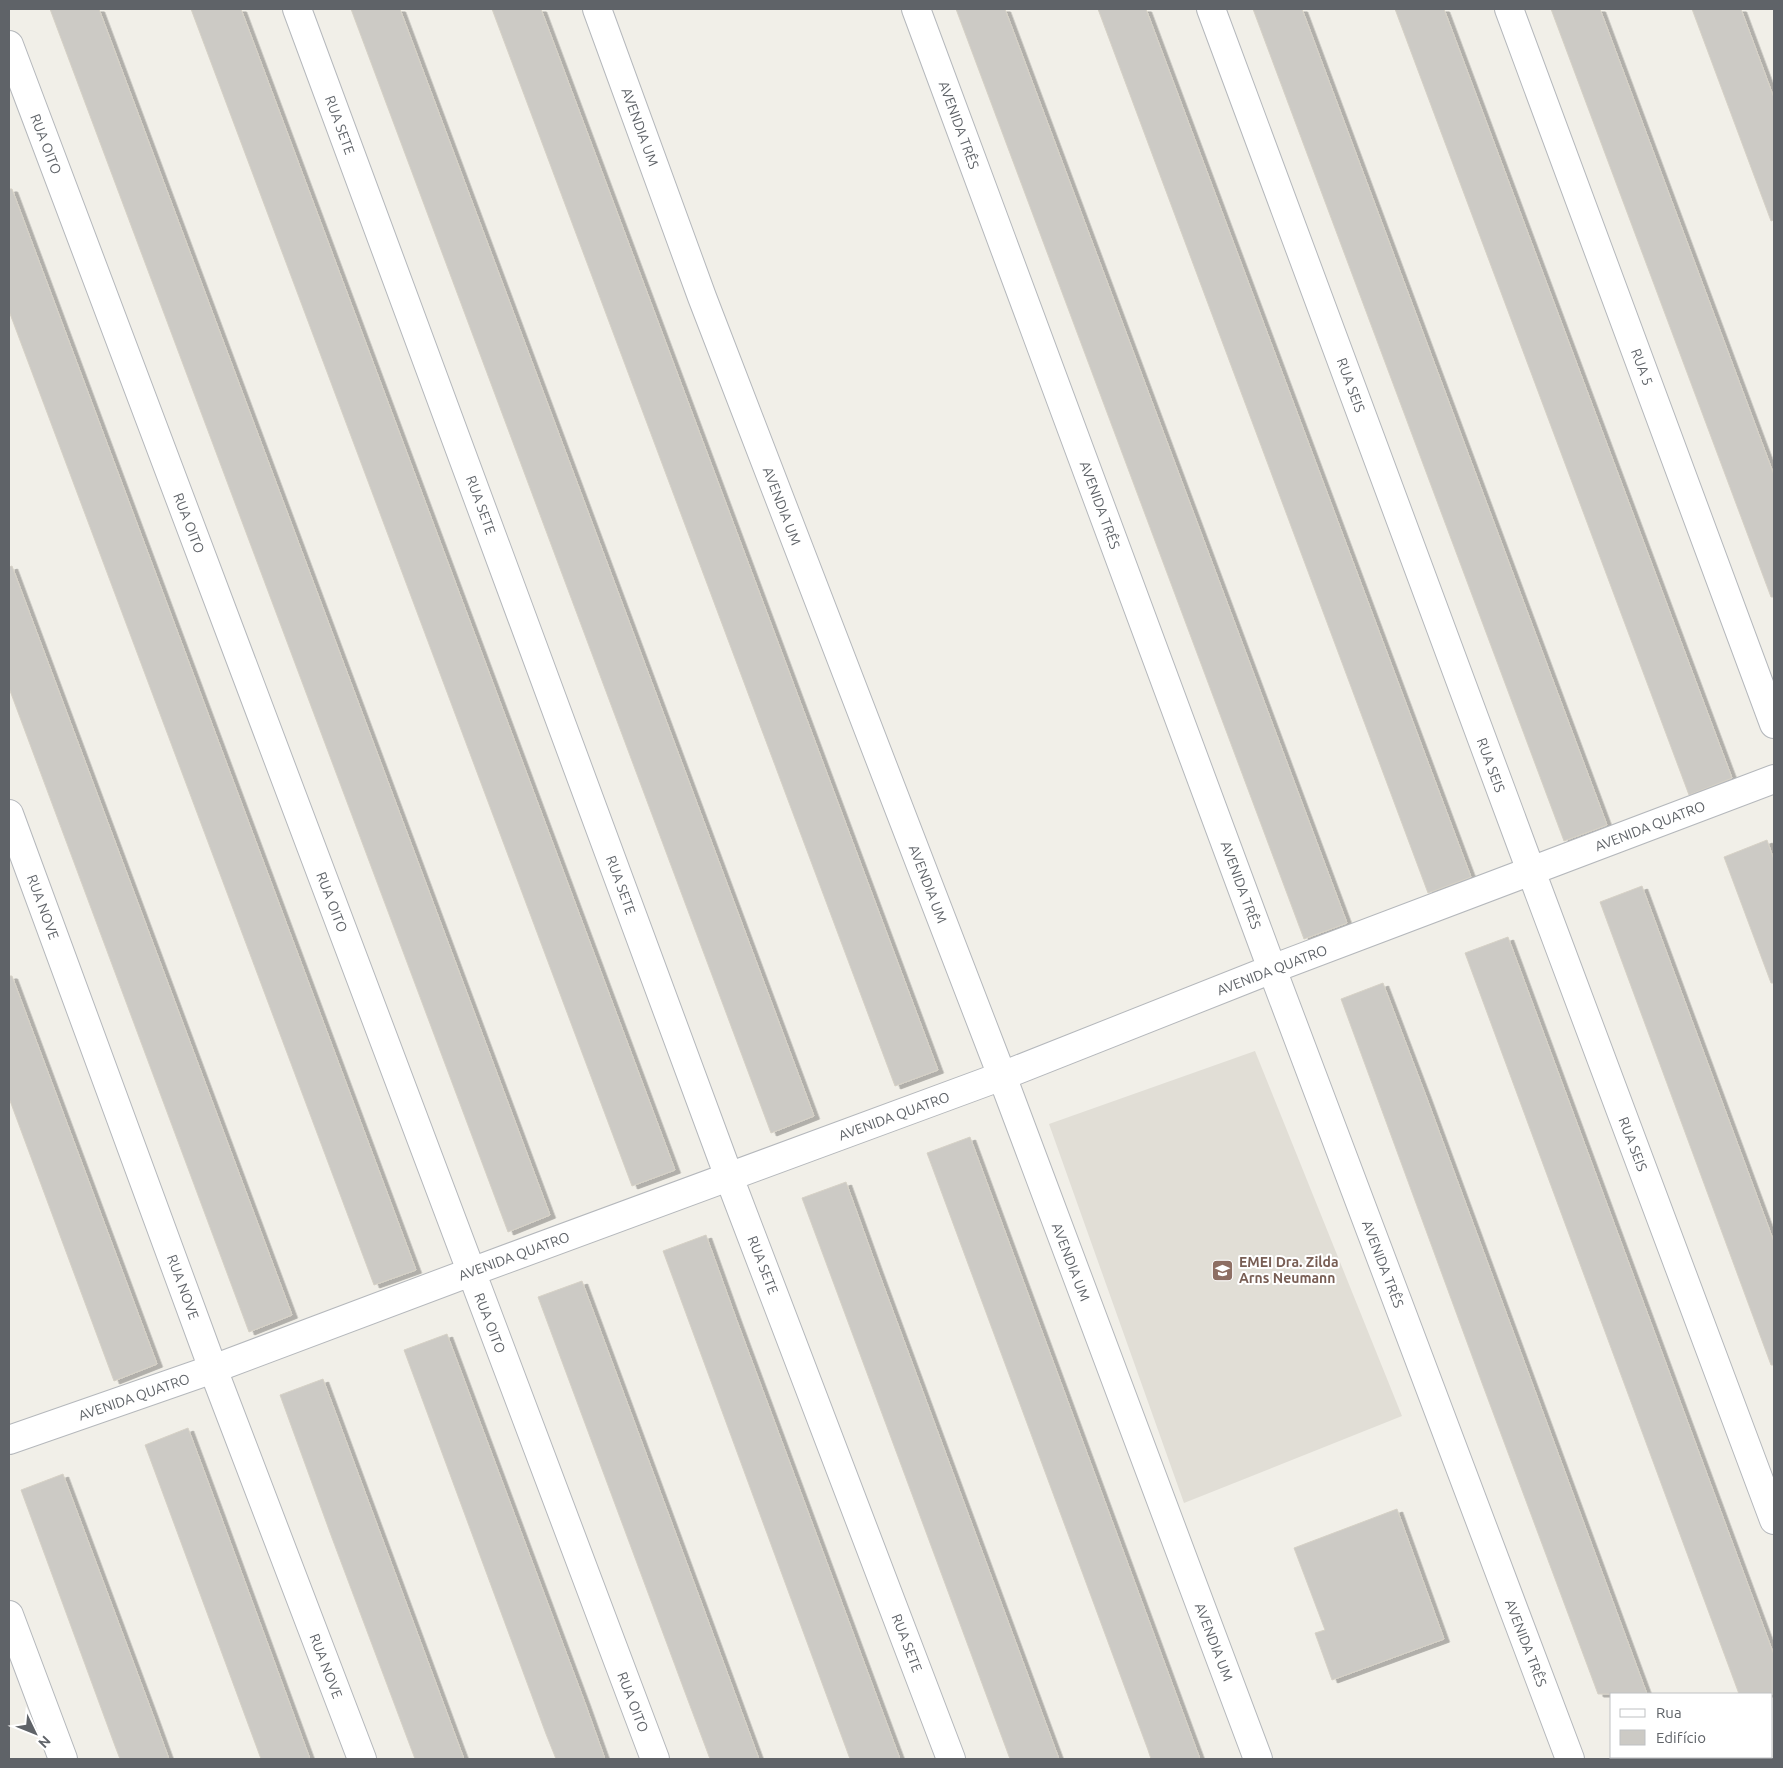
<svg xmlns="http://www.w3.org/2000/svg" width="1783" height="1768" font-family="Ubuntu,sans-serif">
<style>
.education{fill:#e1ded6}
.building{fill:#cccac5;stroke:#d6d1c6;filter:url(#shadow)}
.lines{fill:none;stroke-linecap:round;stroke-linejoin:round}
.minor-casing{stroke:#b5b8bc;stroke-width:30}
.minor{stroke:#fff;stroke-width:28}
.labels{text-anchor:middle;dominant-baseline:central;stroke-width:4;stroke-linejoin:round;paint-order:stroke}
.street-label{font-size:14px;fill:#5f6368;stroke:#fff}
.education-label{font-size:14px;font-weight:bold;fill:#785e54;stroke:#fff;text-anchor:start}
</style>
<defs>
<filter id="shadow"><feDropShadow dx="5.5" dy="3" stdDeviation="0" flood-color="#0004"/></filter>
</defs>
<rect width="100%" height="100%" fill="#f1efe8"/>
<path class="education" d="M1255,1051L1402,1416L1184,1503L1049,1124Z"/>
<path class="building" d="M50,9H99L550,1215L508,1232Z
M191,9H241L675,1170L632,1186Z
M351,9H400L814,1116L771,1133Z
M492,9H541L938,1070L895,1086Z
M956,9H1005L1347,923L1304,939Z
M1098,9H1146L1471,877L1428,893Z
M1253,9H1302L1607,825L1564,841Z
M1395,9H1444L1732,778L1689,795Z
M1551,9H1600L1774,475V597H1771Z
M1692,9H1741L1774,98V220L1771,221Z
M9,189H12L416,1270L374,1285L9,311Z
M12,566L292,1315L249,1332L9,688V567Z
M1767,840L1774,860V983H1771L1724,857Z
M1642,886L1774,1242V1365H1771L1600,902Z
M1508,937L1774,1655V1694H1739L1465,953Z
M9,976H12L157,1364L114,1381L9,1098Z
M1383,983L1426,1096L1647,1694H1598L1482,1383L1341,999Z
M970,1137L1091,1464L1200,1759H1151L1148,1750L927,1153Z
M846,1182L877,1268L1059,1759H1010L913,1497L802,1198Z
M706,1235L737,1321L900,1759H850L663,1251Z
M582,1281L703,1607L759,1759H710L686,1695L538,1297Z
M447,1334L585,1703L605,1759H556L546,1734L404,1350Z
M323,1379L434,1678L464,1759H415L332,1538L280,1395Z
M188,1428L220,1514L310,1759H261L213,1629L145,1445Z
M63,1474L153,1715L169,1759H120L115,1746L21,1490Z
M1397,1509L1444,1639L1332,1680L1315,1633L1325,1630L1294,1548Z"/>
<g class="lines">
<defs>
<path id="minor" d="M297,9L729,1177L951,1759
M597,9L702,297L1002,1076L1258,1759
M916,9L1272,969L1570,1759
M1211,9L1531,871L1774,1520
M1509,9L1774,724
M9,45L655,1759
M9,814L213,1369L362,1759
M9,1440L213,1369L471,1272L1002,1076L1272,969L1774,779
M9,1615L63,1759"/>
</defs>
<use href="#minor" class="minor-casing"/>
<use href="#minor" class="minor"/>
</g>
<defs>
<symbol id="school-square" viewBox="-11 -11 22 22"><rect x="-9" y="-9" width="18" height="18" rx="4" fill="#8d6e63" stroke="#fff"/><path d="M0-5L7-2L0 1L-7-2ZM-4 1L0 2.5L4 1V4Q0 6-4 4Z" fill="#fff"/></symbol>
</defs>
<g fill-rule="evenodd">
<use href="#school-square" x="1210" y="1258" width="25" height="25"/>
</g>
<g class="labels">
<g class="street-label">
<text transform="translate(340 125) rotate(70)">RUA SETE</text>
<text transform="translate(959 125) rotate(70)">AVENIDA TRÊS</text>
<text transform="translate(640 127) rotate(70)">AVENDIA UM</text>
<text transform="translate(46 144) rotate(69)">RUA OITO</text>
<text transform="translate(1642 367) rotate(70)">RUA 5</text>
<text transform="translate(1351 385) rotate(70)">RUA SEIS</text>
<text transform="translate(481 505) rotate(70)">RUA SETE</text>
<text transform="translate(1100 505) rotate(70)">AVENIDA TRÊS</text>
<text transform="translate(782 506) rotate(69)">AVENDIA UM</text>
<text transform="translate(189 523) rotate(69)">RUA OITO</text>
<text transform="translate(1491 765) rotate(70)">RUA SEIS</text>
<text transform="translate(1650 826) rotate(-21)">AVENIDA QUATRO</text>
<text transform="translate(928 884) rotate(69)">AVENDIA UM</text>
<text transform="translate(621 885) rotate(70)">RUA SETE</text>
<text transform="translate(1241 885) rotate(70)">AVENIDA TRÊS</text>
<text transform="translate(332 902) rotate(69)">RUA OITO</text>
<text transform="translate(43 907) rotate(70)">RUA NOVE</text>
<text transform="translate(1272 970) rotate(-21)">AVENIDA QUATRO</text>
<text transform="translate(894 1116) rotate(-20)">AVENIDA QUATRO</text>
<text transform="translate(1633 1144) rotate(69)">RUA SEIS</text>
<text transform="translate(514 1256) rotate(-20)">AVENIDA QUATRO</text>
<text transform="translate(1071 1262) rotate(69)">AVENDIA UM</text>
<text transform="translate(1383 1264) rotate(69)">AVENIDA TRÊS</text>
<text transform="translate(763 1265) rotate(69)">RUA SETE</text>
<text transform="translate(183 1287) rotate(70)">RUA NOVE</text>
<text transform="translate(490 1323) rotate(69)">RUA OITO</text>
<text transform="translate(134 1397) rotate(-19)">AVENIDA QUATRO</text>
<text transform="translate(1214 1642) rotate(69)">AVENDIA UM</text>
<text transform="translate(907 1643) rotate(69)">RUA SETE</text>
<text transform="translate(1526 1643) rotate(69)">AVENIDA TRÊS</text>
<text transform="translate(326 1666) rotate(69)">RUA NOVE</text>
<text transform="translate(633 1702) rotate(69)">RUA OITO</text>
</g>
<g class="education-label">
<text x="1239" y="1262">EMEI Dra. Zilda<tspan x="1239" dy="16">Arns Neumann</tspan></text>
</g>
</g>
<rect width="1783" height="1768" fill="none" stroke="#5f6368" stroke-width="20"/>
<rect x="1610" y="1693" width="162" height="65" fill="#ffffff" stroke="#bfc1c3"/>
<rect x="1620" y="1709" width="25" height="8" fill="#ffffff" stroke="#bfc1c3"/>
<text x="1656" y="1718" font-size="15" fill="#5f6368">Rua</text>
<rect x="1620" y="1730" width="25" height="15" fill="#cccac5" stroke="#bfc1c3"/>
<text x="1656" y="1743" font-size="15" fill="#5f6368">Edifício</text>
<g transform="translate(35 1733) rotate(133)" stroke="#ffffff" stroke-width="4" paint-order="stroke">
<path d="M0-4L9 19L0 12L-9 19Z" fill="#5f6368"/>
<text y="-8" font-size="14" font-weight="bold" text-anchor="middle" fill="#5f6368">N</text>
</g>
</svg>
